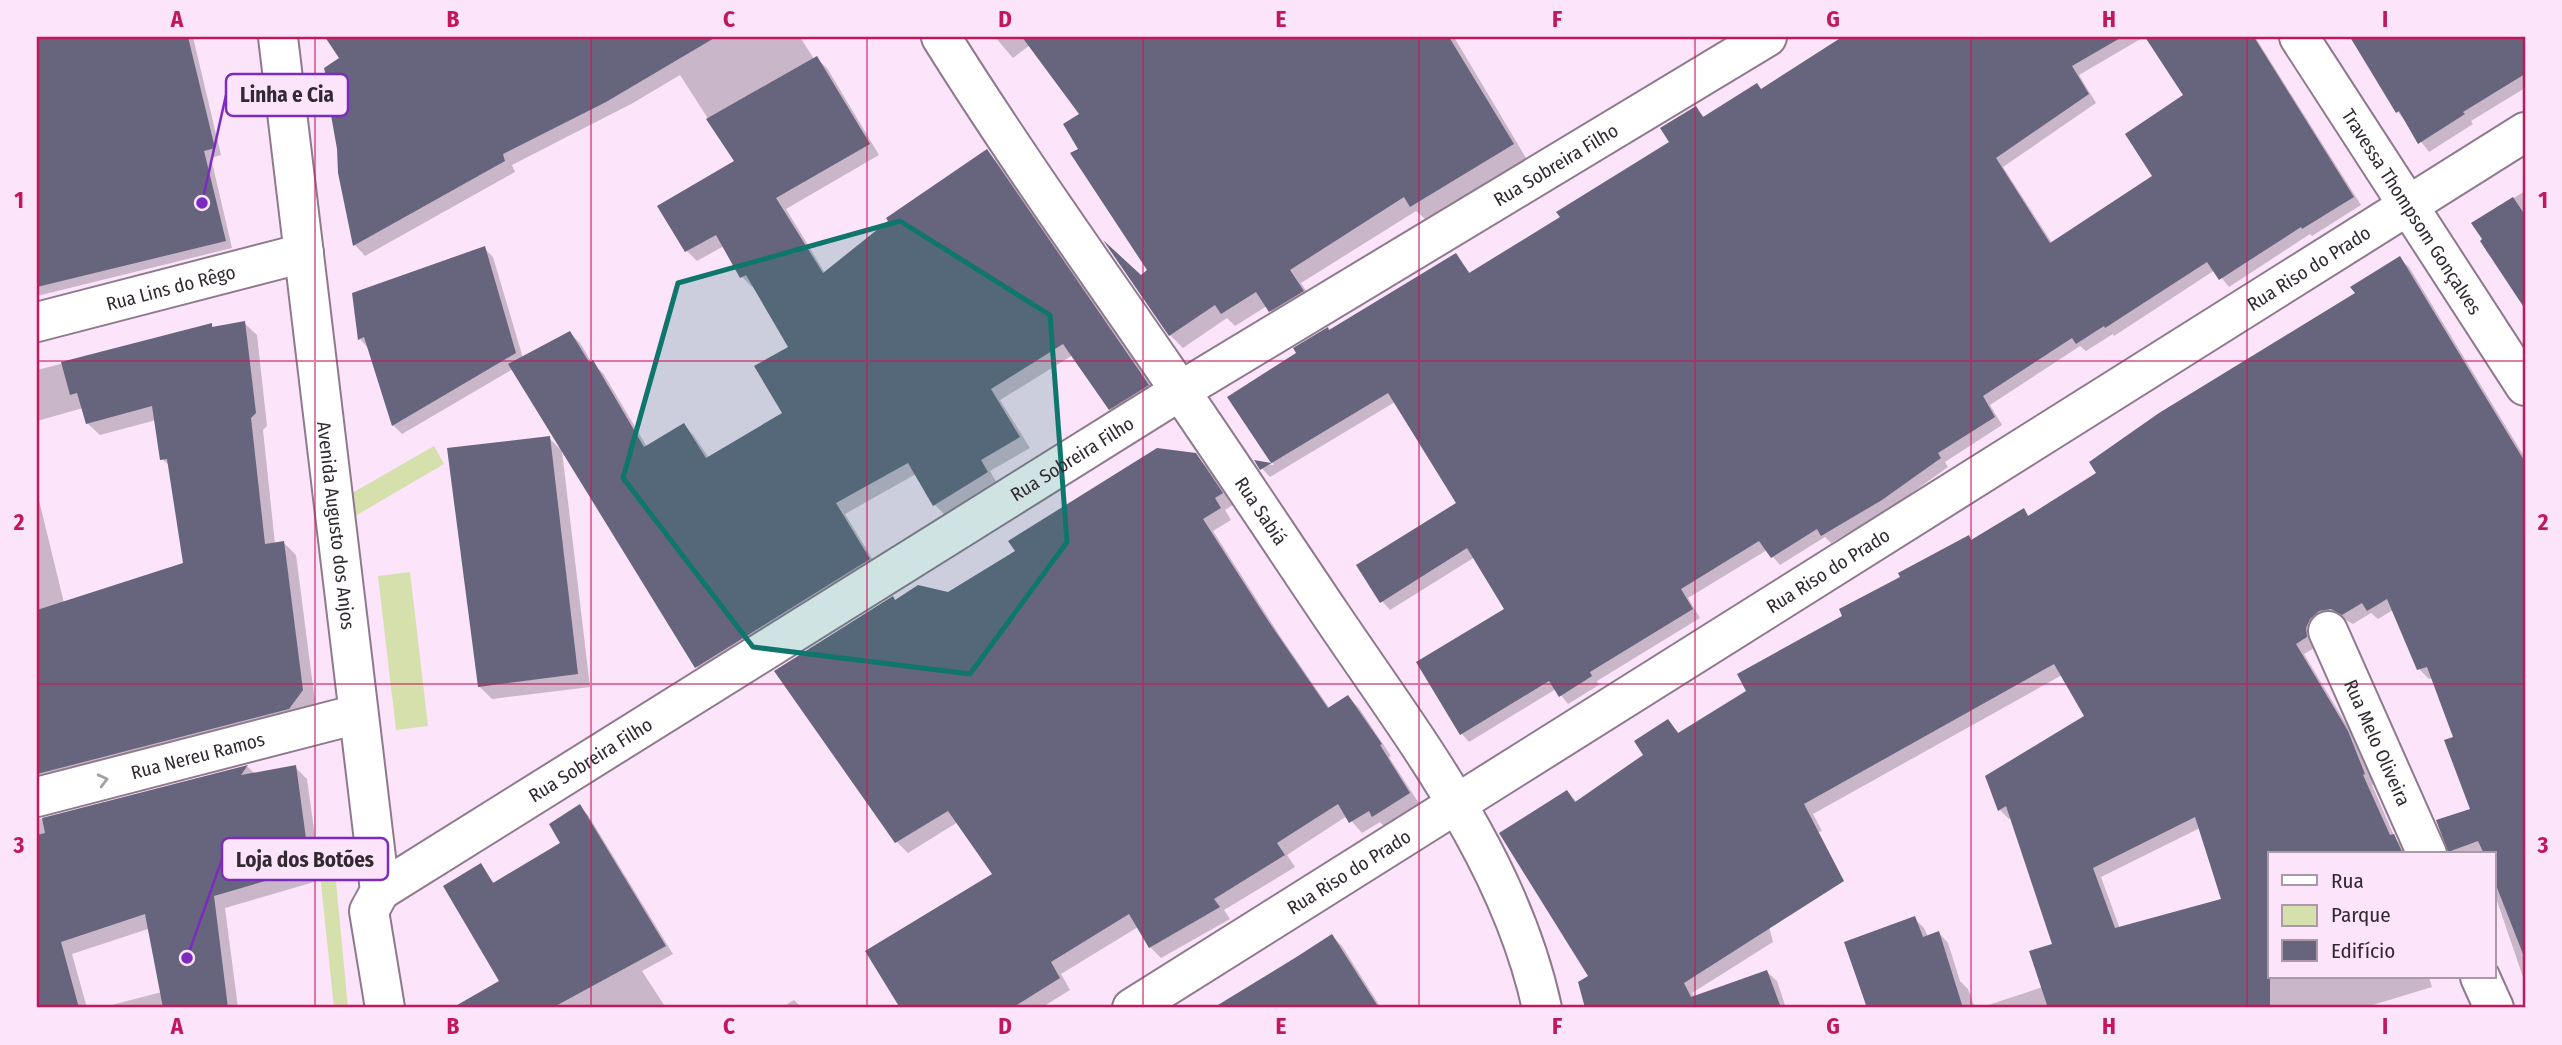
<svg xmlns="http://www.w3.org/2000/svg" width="2562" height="1045" font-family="'Fira Sans Condensed',sans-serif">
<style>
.green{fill:#d6e0ac}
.shadow{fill:#0003;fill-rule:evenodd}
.building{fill:#67657d;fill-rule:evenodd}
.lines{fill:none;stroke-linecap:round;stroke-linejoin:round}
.minor-casing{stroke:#8f798c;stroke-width:42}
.primary-casing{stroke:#8f798c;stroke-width:42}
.minor{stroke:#fff;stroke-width:38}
.primary{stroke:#fff;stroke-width:38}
.oneway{stroke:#a39fa2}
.marked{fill:#0f766e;fill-opacity:0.2;stroke:#0f766e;stroke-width:5;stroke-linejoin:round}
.grid{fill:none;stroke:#c2185b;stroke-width:2;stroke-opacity:0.55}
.labels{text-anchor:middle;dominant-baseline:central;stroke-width:7;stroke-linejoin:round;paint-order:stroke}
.street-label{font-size:19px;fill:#322931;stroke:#fce4fa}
.leader{fill:none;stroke:#7b2cbf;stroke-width:2.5}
.callout-dot{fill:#7b2cbf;stroke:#fce4fa;stroke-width:2.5}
.callout{fill:#fce4fa;stroke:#7b2cbf;stroke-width:2.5}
.callout-label{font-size:21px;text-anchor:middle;font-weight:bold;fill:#322931}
.neatline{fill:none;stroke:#c2185b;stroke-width:2.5}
.grid-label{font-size:23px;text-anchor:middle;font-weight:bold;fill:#c2185b}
</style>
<rect width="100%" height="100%" fill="#fce4fa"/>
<path class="green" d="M434,446L444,464L350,519L347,496Z
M410,572L428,726L396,730L378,576Z
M335,871L348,1008H334L320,874Z"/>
<path class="shadow" d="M37,37H193L221,155L211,158L232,248L37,296Z
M332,37H625L630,48L651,37H800L814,59L816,58L827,68L879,155L786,209L825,273L987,152L997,162L1158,396L1121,419L1110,408L1073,355L1000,400L1030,448L990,471L997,483L945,515L935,505L916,474L845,514L879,570L707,678L697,667L513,369L402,434L393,425L368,348L360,339L484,248L493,257L523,358L570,333L580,343L592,363L603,373L647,447L684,425L694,436L709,458L784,414L790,348L755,286L752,287L742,277L724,246L697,261L687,251L736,162L680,75L633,103L512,165L515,172L365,256L355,245L340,172L336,115L342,59L329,39Z
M995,37H1454L1526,158L1425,219L1416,211L1301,283L1315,304L1284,324L1267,306L1235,326L1227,318L1183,348L1170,335L1141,277L1149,270L1081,149L1082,115L1030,45L1013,58Z
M1845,37H2144L2079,75L2096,103L2003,167L2052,243L2154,176L2185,95L2147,37H2255L2361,205L2312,236L2310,234L2229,287L2215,270L2114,336L2113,334L2086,351L2080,346L1990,405L2002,425L1945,462L1948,467L1891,508L1831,543L1825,537L1780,565L1767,550L1688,598L1700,618L1597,681L1599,685L1568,704L1556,689L1469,742L1461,733L1507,609L1475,557L1390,610L1382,601L1458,503L1395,402L1270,477L1257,463L1274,465L1230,398L1330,332L1456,255L1471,274L1562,217L1671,143L1696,108L1705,118L1762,90Z
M2350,37H2525V88L2471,121L2473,124L2429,152L2398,112Z
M2525,191V291L2473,223Z
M2399,258L2409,267L2525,458V491L2445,549L2525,524V983L2494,892V854H2453L2450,851L2472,810L2456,738L2433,678L2429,679L2419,669L2393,610L2378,619L2371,613L2353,624L2342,618L2328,620L2316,647L2304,654L2357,742L2374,784L2372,785L2395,838L2408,854H2270V977H2429L2432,987L2363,1008H1979L2043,987L2054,945L2012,818L2009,819L2000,810L2086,717L2062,675L1813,814L1822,831L1749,852L1773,942L1692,993L1695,998L1767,972L1777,981L1786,1008H1586L1582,992L1590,977L1567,792L1577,802L1645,756L1668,722L1680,734L1748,692L1972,541L2023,510L2030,517L2098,474L2358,294ZM2200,828L2223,901L2120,929L2101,877Z
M244,323L257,335L267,426L263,430L275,544L284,543L296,555L315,702L301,721L37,792V492L64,603L185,564L170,466L162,459L156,420L100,435L87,423L83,408L37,421V370L211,325L214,328Z
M549,438L562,451L590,687L492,699L479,686Z
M1195,455L1207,467L1233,505L1225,510L1231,520L1213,531L1280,636L1330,709L1348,697L1359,708L1391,756L1389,757L1420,805L1385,827L1380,822L1362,833L1347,816L1287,855L1295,867L1224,910L1230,919L1161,958L1150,947L1138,927L1061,974L1070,990L1041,1008H903L868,952L994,875L958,822L908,853L897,842L895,601L948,594Z
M248,767L255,774L295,767L307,779L321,880L225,908L238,1008H100L162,992L148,929L72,954L87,1008H37V820Z
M580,807L588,815L673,954L642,971L666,1008H455L502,982L480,866L495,884L562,843Z
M1915,919L1924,928L1928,937L1939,933L1948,943L1960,981L1968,989L1975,1008H1865L1869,1007Z
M1332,936L1342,946L1381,1008H1217Z
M794,1000L802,1008H781Z"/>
<path class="building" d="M37,37H188L215,148L204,151L226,241L37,287Z
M325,37H716L606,102L503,154L505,161L353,246L338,173L337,149L331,115L334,114L324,68L339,58Z
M1022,37H1449L1514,144L1410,207L1404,197L1290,270L1304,291L1269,312L1256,292L1221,314L1215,305L1169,336L1103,240L1141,275L1147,270L1070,153L1078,149L1063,124L1079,114Z
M1842,37H2122L2072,66L2089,94L1996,158L2050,243L2152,176L2125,134L2183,95L2145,37H2254L2354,197L2302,229L2301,227L2219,280L2207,262L2105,328L2104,326L2076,344L2072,338L1983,396L1995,417L1938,453L1941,458L1882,500L1821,536L1817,529L1771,558L1759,541L1681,589L1693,609L1590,672L1592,676L1559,697L1549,681L1460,735L1416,662L1504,609L1467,548L1380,603L1356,565L1456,503L1388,393L1260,470L1254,460L1271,463L1227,397L1296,353L1293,348L1328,327L1329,330L1456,253L1469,273L1560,217L1556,212L1669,142L1660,128L1696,106L1703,117L1757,83L1761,89Z
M2350,37H2525V74L2463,112L2465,114L2418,144L2399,111L2396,113Z
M817,56L870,144L776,198L823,273L888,221L886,218L987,149L1149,385L1109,410L1063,344L991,389L1020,437L981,460L988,472L933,506L908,463L836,503L870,559L695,668L508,364L570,331L589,362L593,360L644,447L684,423L706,458L782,413L754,366L788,347L746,275L740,278L716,235L685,252L657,206L734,161L706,119Z
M2513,197L2525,215V309L2480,241L2482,239L2471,223Z
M485,246L516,353L392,426L364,337L358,340L352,293Z
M2400,256L2525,462V954H2523L2494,880V854H2484L2478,841L2448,852L2436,820L2470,809L2444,740L2453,737L2427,667L2417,670L2387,599L2367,611L2362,603L2342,615L2331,609L2319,611L2310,619L2306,628L2307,637L2296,644L2348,731L2365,774L2363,775L2390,835L2394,834L2403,854H2270V1008H2048L2029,951L2052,944L2006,806L1998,811L1985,776L2084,716L2054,664L1804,804L1844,881L1684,983L1691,997L1767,970L1781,1008H1585L1578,982L1588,976L1499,833L1567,790L1575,802L1643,755L1634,741L1668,719L1678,733L1746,691L1737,674L1842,616L1839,609L1900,577L1898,573L1969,535L1971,540L2024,508L2028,516L2096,473L2089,462L2159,413L2355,293L2350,287ZM2195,817L2221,899L2115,928L2093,868Z
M245,321L256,413L251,418L265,544L284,541L303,690L289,709L37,774V610L183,563L167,459L160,460L152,406L86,424L77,393L70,395L61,362L212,323V327Z
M550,436L578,674L478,687L447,448Z
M1157,448L1196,453L1223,493L1215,498L1221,508L1203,519L1269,622L1328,708L1348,695L1382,744L1380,745L1410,793L1372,817L1369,811L1349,823L1338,804L1277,843L1285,855L1214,899L1220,907L1149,948L1129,914L1051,962L1060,978L1012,1008H900L865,951L992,874L948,811L895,843L774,671L893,596L895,600L918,585L948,592L1015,551L1008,541Z
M248,765L241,775L296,765L310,868L214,896L228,1008H163L145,914L61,942L79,1008H37V835L45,833L42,818Z
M580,804L666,946L552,1008H452L499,981L443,886L481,863L493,883L560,843L549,824Z
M1915,916L1923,937L1939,931L1963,1008H1867L1844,942Z
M1332,934L1379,1008H1213L1298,956Z"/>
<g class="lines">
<defs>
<g id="minor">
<path id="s1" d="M941,37C1011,149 1088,257 1163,366C1220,448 1275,532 1331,615C1414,738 1510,860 1542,1008"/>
<path id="s2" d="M2299,37L2525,386"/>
<path id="s3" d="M37,322L304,253"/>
<path id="s4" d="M2328,631L2427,854"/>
<path id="s5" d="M37,797L358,714"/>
<path id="s6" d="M380,891L1180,391L1767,37"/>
<path d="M2480,977L2494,1008"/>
<path id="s7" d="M1132,1008L2525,132"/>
</g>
<g id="primary">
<path id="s8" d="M278,37L380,891L369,911L385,1008"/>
</g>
</defs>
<use href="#minor" class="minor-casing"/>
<use href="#primary" class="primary-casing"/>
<use href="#minor" class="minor"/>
<use href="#primary" class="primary"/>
</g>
<defs><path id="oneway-chevron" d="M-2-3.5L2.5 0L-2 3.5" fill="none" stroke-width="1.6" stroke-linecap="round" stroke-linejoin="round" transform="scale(1.75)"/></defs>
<use class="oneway" href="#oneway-chevron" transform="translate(103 780) rotate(-14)"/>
<path class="marked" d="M900,221L1050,315L1067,542L970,674L753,647L623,478L678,283Z"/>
<path class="grid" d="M315,37V1008M591,37V1008M867,37V1008M1143,37V1008M1419,37V1008M1695,37V1008M1971,37V1008M2247,37V1008M37,361H2525M37,684H2525"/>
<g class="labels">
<g class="street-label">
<text stroke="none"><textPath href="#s6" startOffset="1382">Rua Sobreira Filho</textPath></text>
<text stroke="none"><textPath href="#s2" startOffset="208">Travessa Thompsom Gonçalves</textPath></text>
<text stroke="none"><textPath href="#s7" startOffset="1390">Rua Riso do Prado</textPath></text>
<text stroke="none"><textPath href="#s3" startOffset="138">Rua Lins do Rêgo</textPath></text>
<text stroke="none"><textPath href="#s6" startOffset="816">Rua Sobreira Filho</textPath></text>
<text stroke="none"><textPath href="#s1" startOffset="572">Rua Sabiá</textPath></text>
<text stroke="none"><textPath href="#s8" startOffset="492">Avenida Augusto dos Anjos</textPath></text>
<text stroke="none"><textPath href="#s7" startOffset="822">Rua Riso do Prado</textPath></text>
<text stroke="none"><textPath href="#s4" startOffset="122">Rua Melo Oliveira</textPath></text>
<text stroke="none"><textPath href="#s5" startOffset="166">Rua Nereu Ramos</textPath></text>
<text stroke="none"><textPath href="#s6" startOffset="248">Rua Sobreira Filho</textPath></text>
<text stroke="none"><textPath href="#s7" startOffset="256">Rua Riso do Prado</textPath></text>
</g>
</g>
<path class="leader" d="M202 203L226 95M187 958L222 859"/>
<g class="callout-dot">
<circle cx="202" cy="203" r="7"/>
<circle cx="187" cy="958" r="7"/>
</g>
<g class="callout">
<rect x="226" y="74" width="122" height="42" rx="7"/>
<rect x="222" y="838" width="166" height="42" rx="7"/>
</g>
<g class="callout-label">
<text x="287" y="102">Linha e Cia</text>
<text x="305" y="867">Loja dos Botões</text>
</g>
<rect width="2562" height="1045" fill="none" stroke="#fce4fa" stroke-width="77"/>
<rect x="2268" y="852" width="228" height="126" fill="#fce4fa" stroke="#ab99aa" stroke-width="2"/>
<rect x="2282" y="875" width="35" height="10" fill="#ffffff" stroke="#ab99aa" stroke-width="2"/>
<text x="2331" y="888" font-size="21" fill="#322931">Rua</text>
<rect x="2282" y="905" width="35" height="21" fill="#d6e0ac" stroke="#ab99aa" stroke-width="2"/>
<text x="2331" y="922" font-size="21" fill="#322931">Parque</text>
<rect x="2282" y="940" width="35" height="21" fill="#67657d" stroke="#ab99aa" stroke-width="2"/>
<text x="2331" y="958" font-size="21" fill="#322931">Edifício</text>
<rect x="38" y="38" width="2486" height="968" class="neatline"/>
<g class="grid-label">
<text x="177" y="27">A</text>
<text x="453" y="27">B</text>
<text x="729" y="27">C</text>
<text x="1005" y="27">D</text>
<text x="1281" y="27">E</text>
<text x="1557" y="27">F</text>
<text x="1833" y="27">G</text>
<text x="2109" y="27">H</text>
<text x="2385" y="27">I</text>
<text x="19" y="208">1</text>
<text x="2543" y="208">1</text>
<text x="19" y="530">2</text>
<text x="2543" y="530">2</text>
<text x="19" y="853">3</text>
<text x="2543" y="853">3</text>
<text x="177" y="1034">A</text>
<text x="453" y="1034">B</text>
<text x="729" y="1034">C</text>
<text x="1005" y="1034">D</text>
<text x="1281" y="1034">E</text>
<text x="1557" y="1034">F</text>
<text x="1833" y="1034">G</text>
<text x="2109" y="1034">H</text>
<text x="2385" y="1034">I</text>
</g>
</svg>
